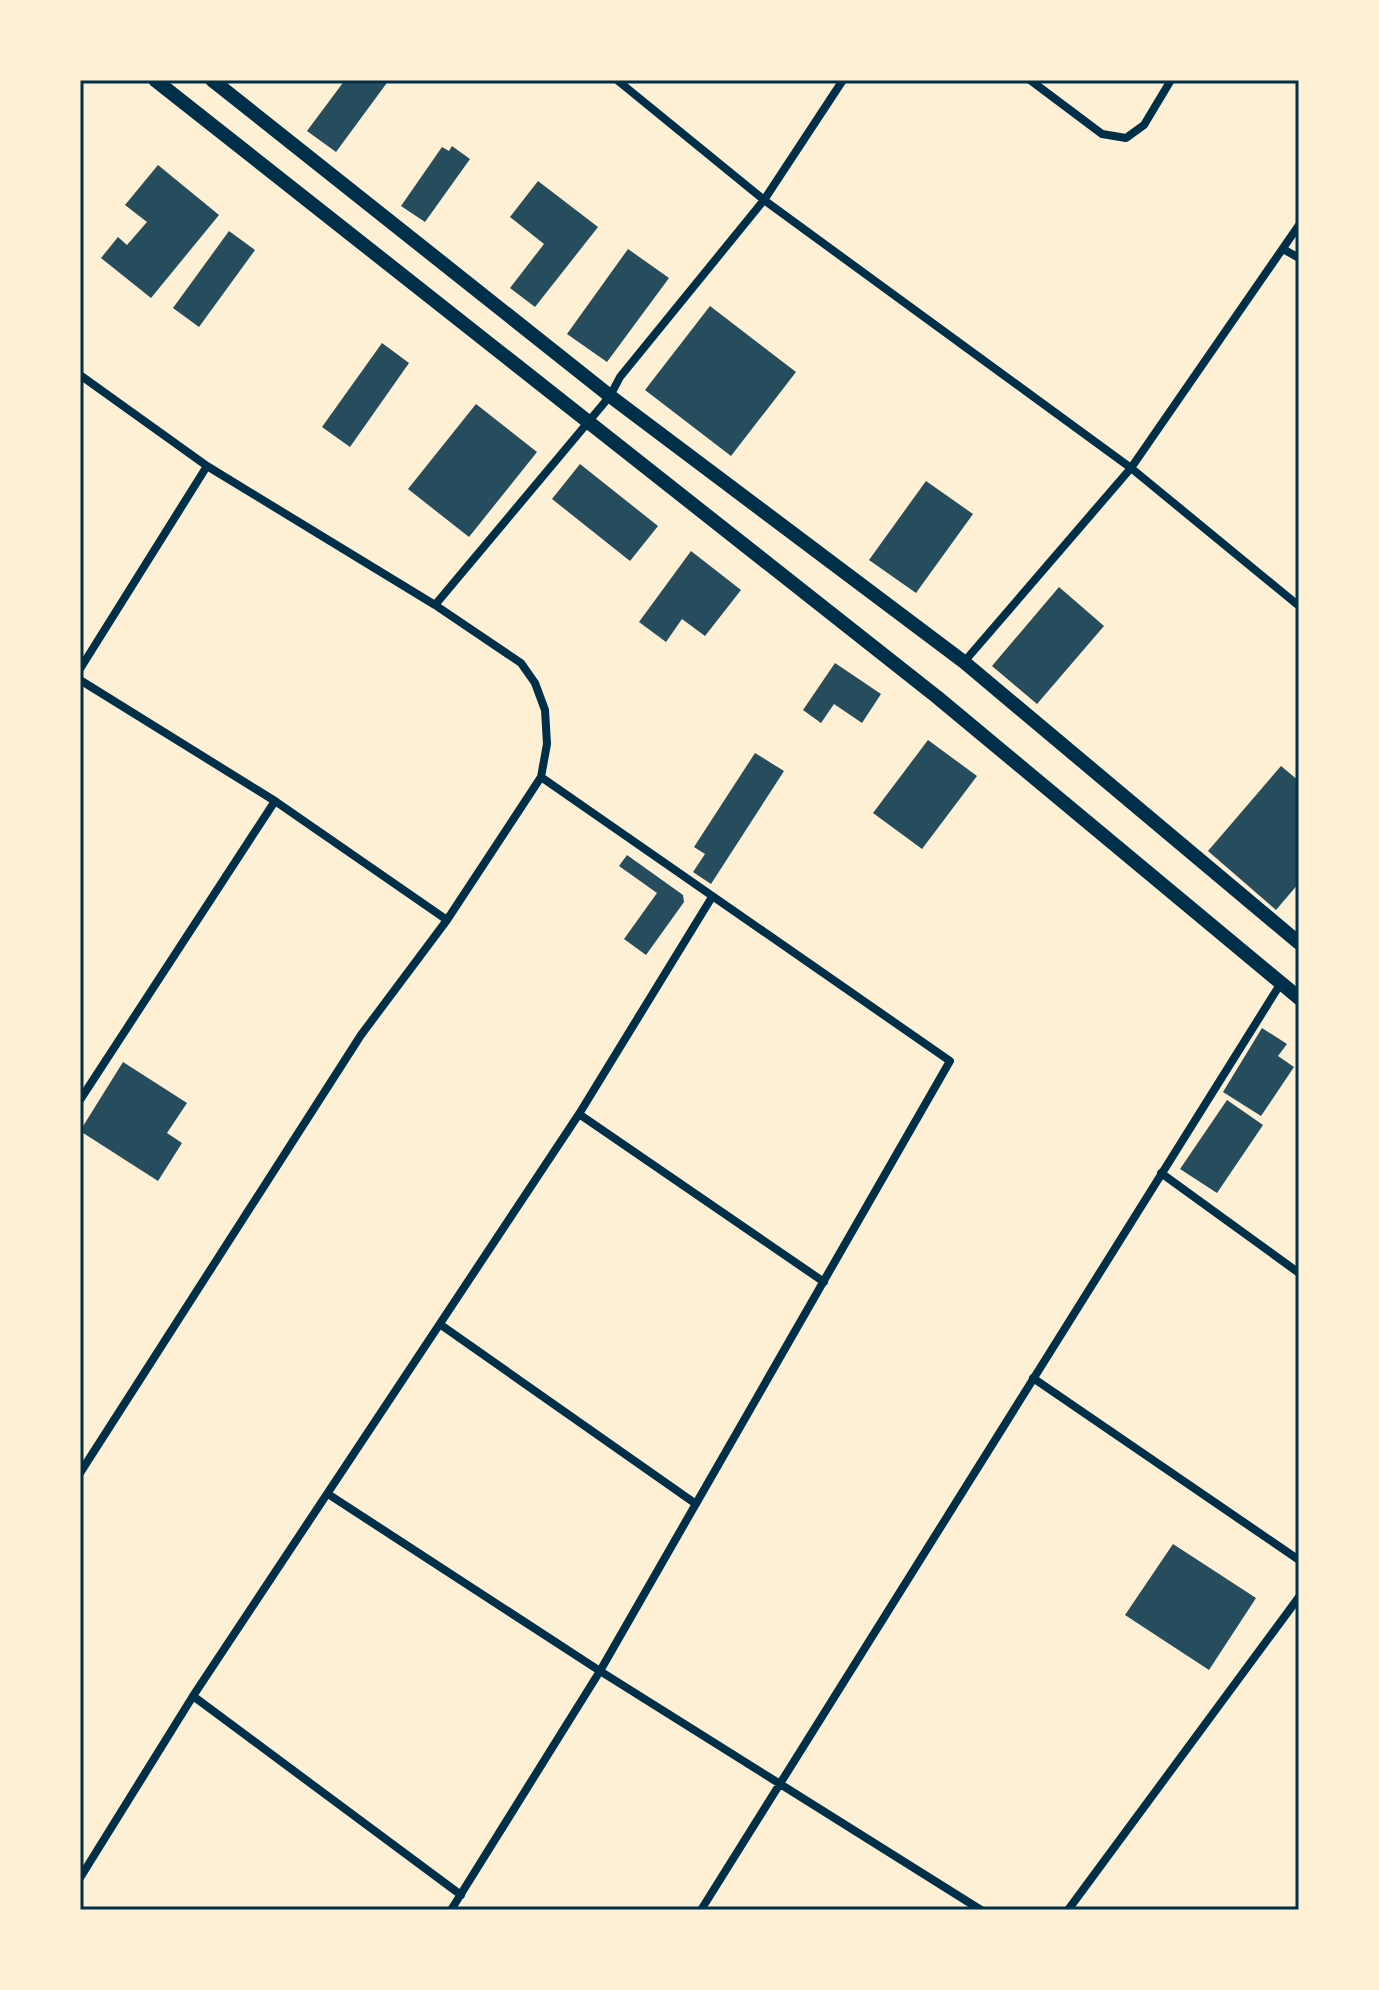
<svg xmlns="http://www.w3.org/2000/svg" width="1379" height="1990" font-family="'Open Sans',sans-serif">
<style>
.building{fill:#264d5e}
.lines{fill:none;stroke-linecap:round;stroke-linejoin:round}
.minor{stroke:#003049;stroke-width:8}
.tertiary{stroke:#003049;stroke-width:14}
.neatline{fill:none;stroke:#003049;stroke-width:3}
</style>
<rect width="100%" height="100%" fill="#fdf0d5"/>
<path class="building" d="M345,80H389L336,152L307,131Z
M452,146L470,159L425,222L401,206L442,147L449,151Z
M158,165L219,215L151,298L101,258L118,237L127,245L147,222L125,205Z
M538,181L598,227L535,307L510,288L544,244L510,217Z
M229,231L255,250L199,327L173,308Z
M628,249L669,278L607,362L567,334Z
M710,306L796,372L731,456L645,390Z
M382,343L409,363L350,447L322,427Z
M476,404L537,452L469,537L408,489Z
M580,464L658,526L630,561L552,499Z
M926,481L973,514L916,593L869,560Z
M691,551L741,590L705,636L682,619L666,642L639,622Z
M1059,587L1104,626L1037,704L992,666Z
M835,663L881,694L862,723L834,704L821,723L803,710Z
M928,740L977,776L922,849L873,813Z
M755,753L784,771L711,884L693,872L705,854L694,847Z
M1281,766L1299,781V883L1276,910L1208,851Z
M627,855L683,895L684,902L646,955L624,939L657,893L619,866Z
M1262,1028L1287,1044L1278,1056L1294,1067L1261,1116L1223,1092Z
M123,1062L187,1103L167,1133L182,1143L158,1181L80,1131Z
M1227,1100L1263,1125L1217,1193L1180,1169Z
M1173,1544L1256,1598L1209,1670L1125,1615Z"/>
<g class="lines">
<path class="minor" d="M617,80L764,200L1131,468L1299,606
M1030,80L1102,134L1126,138L1144,125L1171,80
M1283,249L1299,258
M80,375L207,466L435,605L521,663L535,683L545,710L547,744L541,777L447,920L361,1035L80,1473
M435,605L610,396L620,377L764,200L843,80
M964,662L1131,468L1299,225
M80,669L207,466
M80,680L275,801L447,920
M80,1100L275,801
M579,1114L824,1282
M1161,1173L1299,1273
M441,1325L696,1504
M1033,1378L1299,1560
M328,1494L600,1671L981,1910
M193,1696L461,1895
M80,1878L193,1696L579,1114L712,897
M451,1910L600,1671L950,1061L541,777
M701,1910L1281,983
M1068,1910L1299,1597"/>
<path class="tertiary" d="M155,80L937,697L1299,998
M212,80L610,396L964,662L1299,943"/>
</g>
<rect width="1379" height="1990" fill="none" stroke="#fdf0d5" stroke-width="164"/>
<rect x="82" y="82" width="1215" height="1826" class="neatline"/>
</svg>
